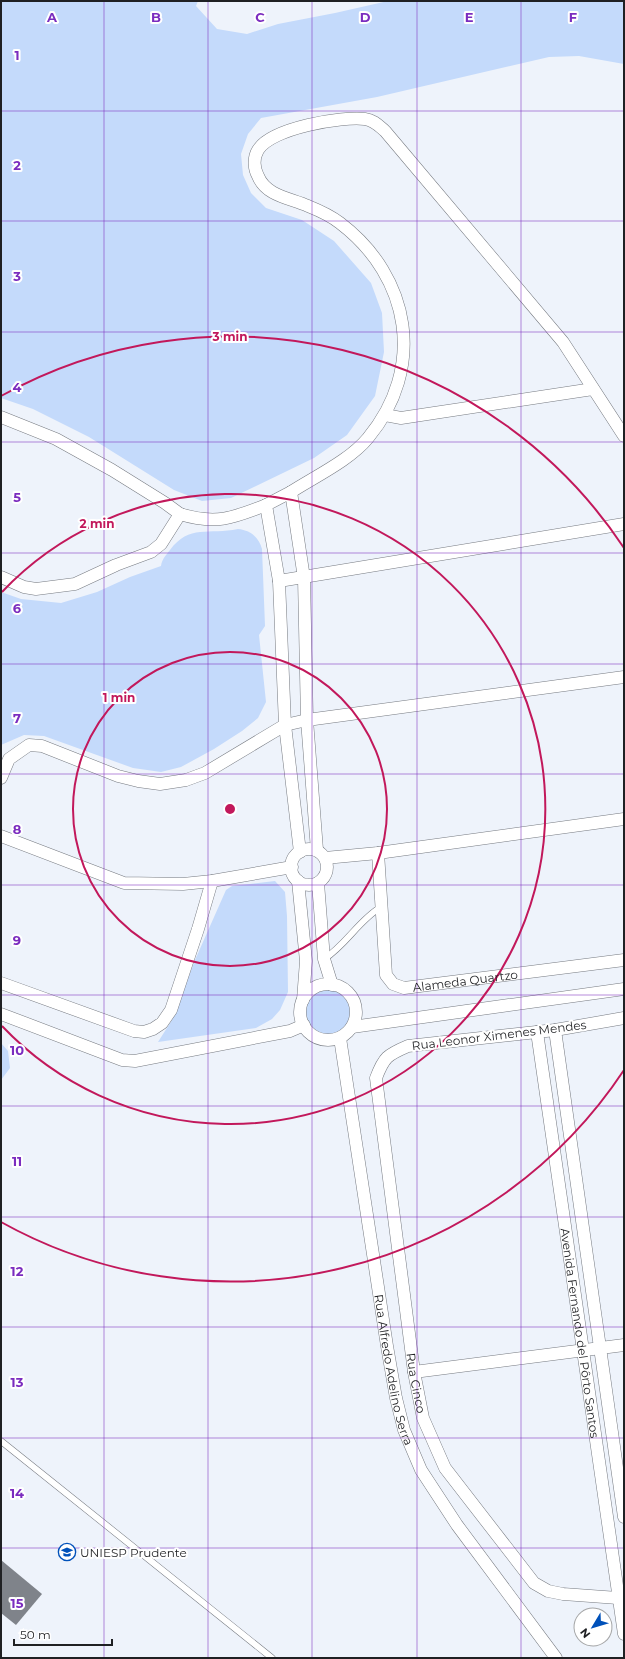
<svg xmlns="http://www.w3.org/2000/svg" width="625" height="1659" font-family="Montserrat,sans-serif">
<style>
.green{fill:#c4dafb}
.building{fill:#7f838a}
.lines{fill:none;stroke-linecap:round;stroke-linejoin:round}
.lane-casing{stroke:#767a81;stroke-width:7}
.street-casing{stroke:#767a81;stroke-width:13}
.lane{stroke:#fff;stroke-width:6}
.street{stroke:#fff;stroke-width:12}
.grid{fill:none;stroke:#7b2cbf;stroke-width:1;stroke-opacity:0.55}
.ring{fill:none;stroke:#c2185b;stroke-width:2}
.labels{text-anchor:middle;dominant-baseline:central;stroke-width:4;stroke-linejoin:round;paint-order:stroke}
.street-label{font-size:12px;fill:#1f2023;stroke:#fff}
.poi-label{font-size:12px;fill:#1f2023;stroke:#fff;text-anchor:start}
.grid-label{font-size:13px;text-anchor:middle;font-weight:bold;fill:#7b2cbf;stroke:#fff;stroke-width:4;stroke-linejoin:round;paint-order:stroke}
.centre{fill:#c2185b;stroke:#fff;stroke-width:2}
.ring-label{font-size:12px;text-anchor:middle;font-weight:bold;fill:#c2185b;stroke:#fff;stroke-width:4;stroke-linejoin:round;paint-order:stroke}
</style>
<rect width="100%" height="100%" fill="#eef3fb"/>
<path class="green" d="M1,1H198L196,6L217,29L247,34L278,24L335,13L388,1H624V64L579,56L549,57L377,97L261,118L248,134L241,154L243,175L251,193L266,208L302,220L334,241L371,283L382,313L384,352L375,396L347,435L314,458L231,498L202,501L174,490L89,437L33,409L1,398Z
M238,529C250,530 259,537 262,549L265,626L259,635L266,702L258,718L242,731L214,749L181,767L161,772L133,768L44,736L24,735L1,745V592L21,599L61,603L97,592L130,577L161,566C162,559 166,555 170,550C189,524 209,535 238,529Z
M275,881L285,892L287,916L288,992L280,1010L272,1019L256,1028L158,1042L172,1020L195,960L226,890L232,886Z
M306 1012a22 22 0 1 1 44 0a22 22 0 1 1-44 0Z
M1,1043L8,1051L10,1068L1,1080Z"/>
<path class="building" d="M1,1560L42,1594L16,1625L1,1613Z"/>
<g class="lines">
<defs>
<path id="lane" d="M324,959C346,945 359,920 381,907
M1,1441L272,1658"/>
<g id="street">
<path d="M385,415L401,418L593,389"/>
<path d="M1,417L56,439L112,470L165,503L180,514"/>
<path d="M291,492C316,476 350,460 368,438C426,368 411,277 340,223C331,216 318,210 308,206C290,198 266,196 258,176C254,169 253,158 258,150C271,128 342,116 365,119C374,120 379,126 385,131L563,342L624,436"/>
<path d="M1,577L24,587L36,589L75,584L116,565L151,552L161,544L180,514C216,525 233,518 266,505"/>
<path d="M279,581L624,524"/>
<path d="M1,778L9,759L29,745L42,746L118,776L138,781L160,784L186,780L205,773L285,725L307,720L624,677"/>
<path d="M1,836L124,883L183,884L212,881L292,867"/>
<circle cx="309" cy="867" r="18"/>
<path d="M300,852L285,725L279,581L266,505L291,492L304,578L307,720L317,850"/>
<path id="s1" d="M378,853L386,975L393,984L404,988L624,960"/>
<path d="M325,858L378,853L624,819"/>
<path d="M298,881L306,961L303,1000"/>
<path d="M318,883L324,959L332,985"/>
<path d="M1,983L134,1031L144,1032L153,1029L162,1023L171,1010L198,929L212,881"/>
<circle cx="328" cy="1012" r="28"/>
<path d="M1,1014L122,1060L135,1061L290,1031L304,1025"/>
<path id="s2" d="M624,1018L555,1030L408,1046C387,1055 384,1057 376,1078L414,1372L423,1418L445,1468L534,1583L548,1591L563,1594L618,1598L624,1601"/>
<path d="M352,1027L624,989"/>
<path d="M555,1030L624,1517"/>
<path id="s3" d="M537,1032L624,1634"/>
<path id="s4" d="M340,1038L387,1346L396,1398L404,1430L421,1470L457,1525L556,1658"/>
<path d="M414,1372L624,1345"/>
</g>
</defs>
<use href="#lane" class="lane-casing"/>
<use href="#street" class="street-casing"/>
<use href="#lane" class="lane"/>
<use href="#street" class="street"/>
</g>
<path class="grid" d="M104,1V1658M208,1V1658M312,1V1658M417,1V1658M521,1V1658M1,111H624M1,221H624M1,332H624M1,442H624M1,553H624M1,664H624M1,774H624M1,885H624M1,995H624M1,1106H624M1,1217H624M1,1327H624M1,1438H624M1,1548H624"/>
<g class="ring">
<circle cx="230" cy="809" r="157"/>
<path d="M2 592A315 315 0 1 1 2 1026"/>
<path d="M624 1070A472 472 0 0 1 1 1222M1 396A472 472 0 0 1 624 548"/>
</g>
<defs>
<symbol id="university-ring" viewBox="-11 -11 22 22"><circle r="9.5" fill="#fff" stroke="#0051ba" stroke-width="1.5"/><path d="M0-5L7-2L0 1L-7-2ZM-4 1L0 2.5L4 1V4Q0 6-4 4Z" fill="#0051ba"/></symbol>
</defs>
<g fill-rule="evenodd">
<use href="#university-ring" x="57" y="1542" width="20" height="20"/>
</g>
<g class="labels">
<g class="street-label">
<text stroke="none"><textPath href="#s1" startOffset="207">Alameda Quartzo</textPath></text>
<text transform="translate(499 1035) rotate(-7)">Rua Leonor Ximenes Mendes</text>
<text stroke="none"><textPath href="#s3" startOffset="304">Avenida Fernando del Pôrto Santos</textPath></text>
<text stroke="none"><textPath href="#s4" startOffset="336">Rua Alfredo Adelino Serra</textPath></text>
<text stroke="none"><textPath href="#s2" startOffset="573">Rua Cinco</textPath></text>
</g>
<g class="poi-label">
<text x="80" y="1552">UNIESP Prudente</text>
</g>
</g>
<g class="grid-label">
<text x="52" y="22">A</text>
<text x="156" y="22">B</text>
<text x="260" y="22">C</text>
<text x="365" y="22">D</text>
<text x="469" y="22">E</text>
<text x="573" y="22">F</text>
<text x="17" y="60">1</text>
<text x="17" y="170">2</text>
<text x="17" y="281">3</text>
<text x="17" y="392">4</text>
<text x="17" y="502">5</text>
<text x="17" y="613">6</text>
<text x="17" y="723">7</text>
<text x="17" y="834">8</text>
<text x="17" y="945">9</text>
<text x="17" y="1055">10</text>
<text x="17" y="1166">11</text>
<text x="17" y="1276">12</text>
<text x="17" y="1387">13</text>
<text x="17" y="1498">14</text>
<text x="17" y="1608">15</text>
</g>
<circle cx="230" cy="809" r="6" class="centre"/>
<g class="ring-label">
<text x="230" y="341">3 min</text>
<text x="97" y="528">2 min</text>
<text x="119" y="702">1 min</text>
</g>
<rect width="625" height="1659" fill="none" stroke="#1f2023" stroke-width="4"/>
<g transform="translate(593 1627) rotate(232)"><circle r="19" fill="#ffffff" stroke="#a5a6a7"/>
<path d="M0-3L7 15L0 10L-7 15Z" fill="#0051ba"/>
<text y="-6" font-size="11" font-weight="bold" text-anchor="middle" fill="#1f2023">N</text>
</g>
<path d="M14 1639v6h98v-6" fill="none" stroke="#1f2023" stroke-width="2"/>
<text x="20" y="1639" font-size="12" fill="#1f2023" stroke="#ffffff" stroke-width="3" paint-order="stroke">50 m</text>
</svg>
